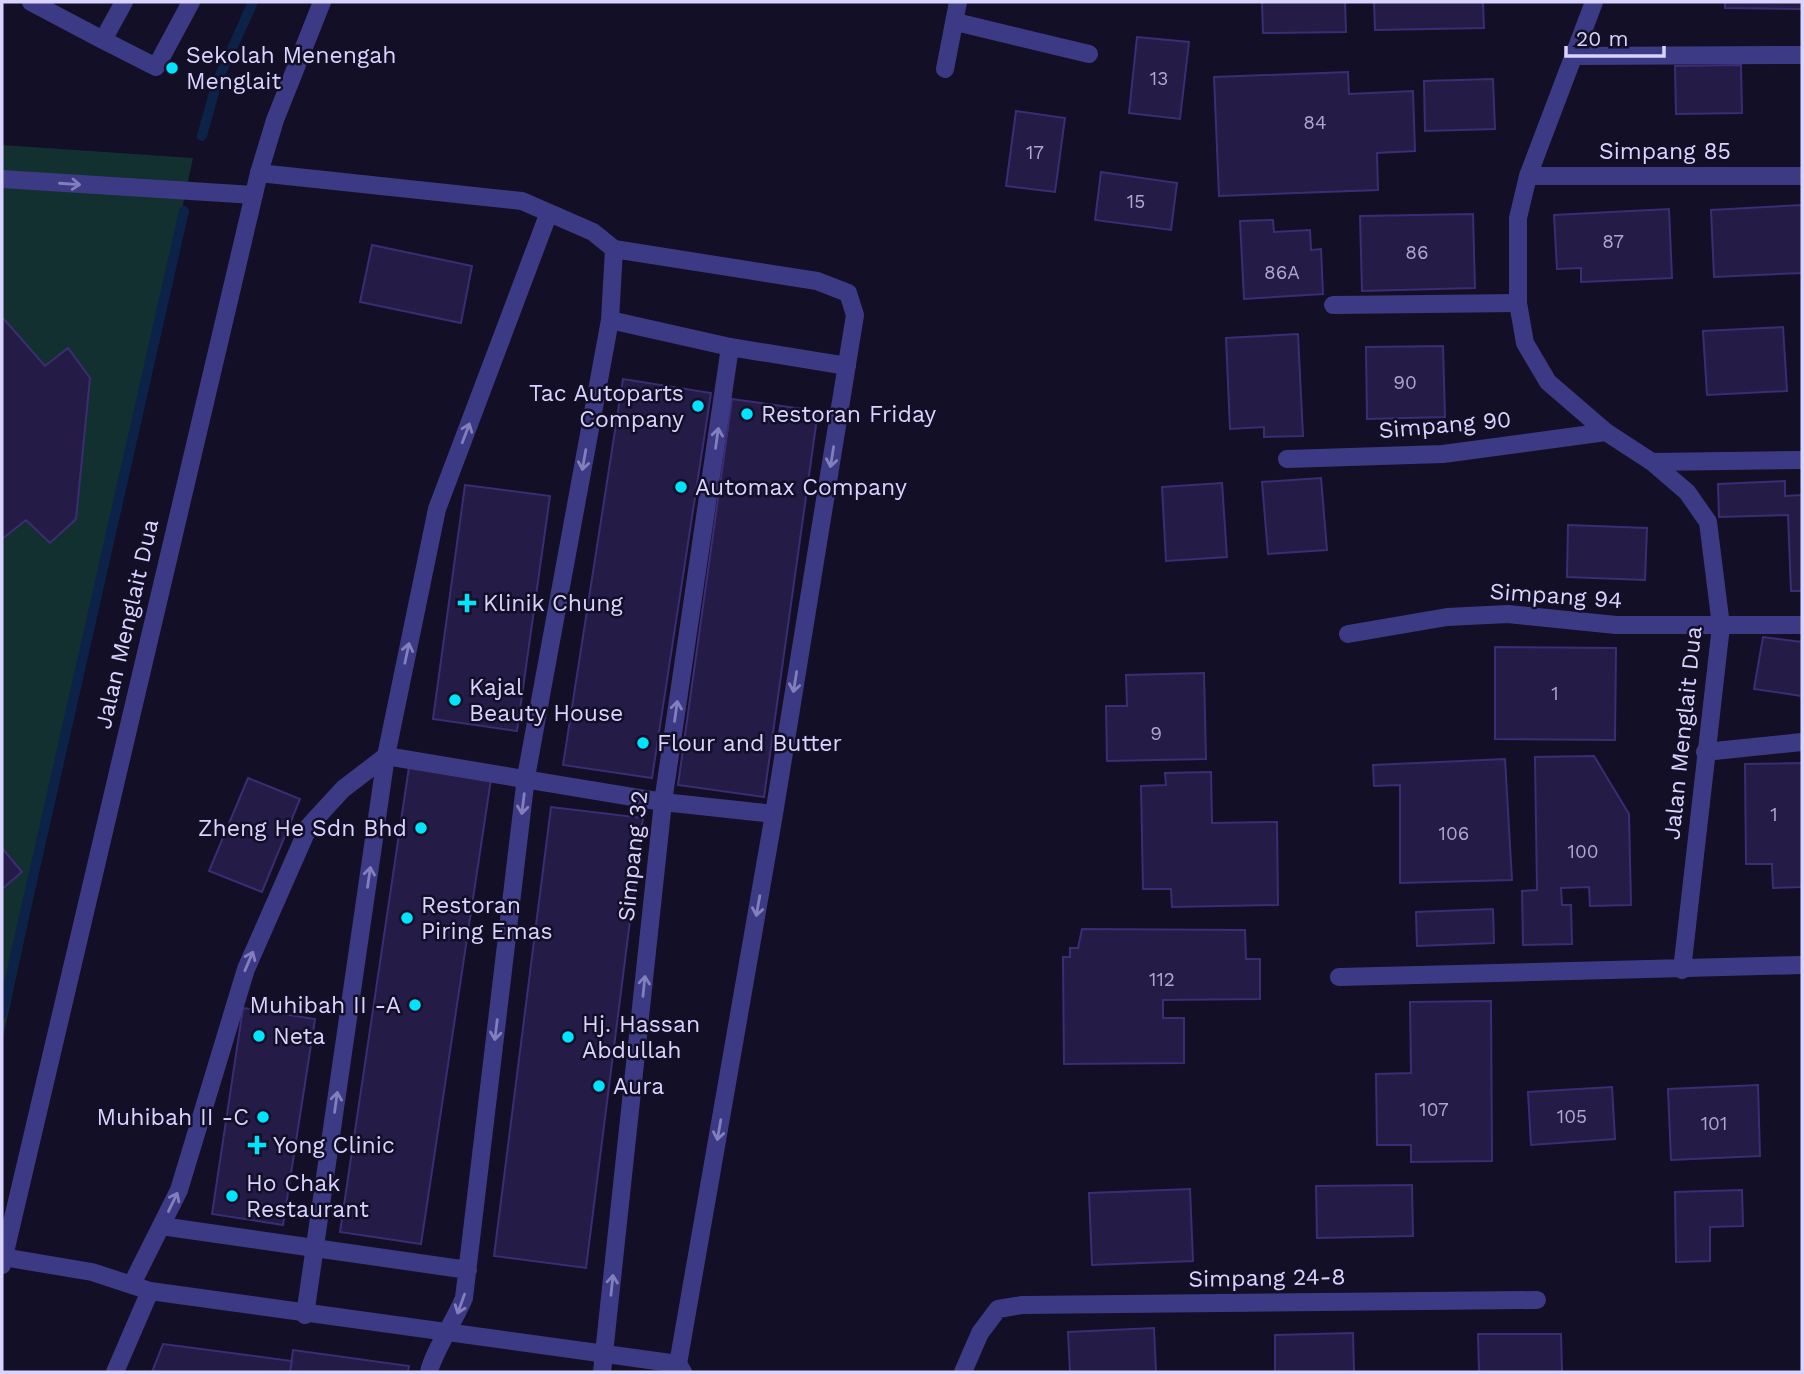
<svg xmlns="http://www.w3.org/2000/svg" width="1804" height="1374" font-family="'Work Sans',sans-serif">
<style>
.green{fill:#12302f}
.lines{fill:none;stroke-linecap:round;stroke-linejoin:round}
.stream{stroke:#0c2248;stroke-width:10}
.building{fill:#241b47;stroke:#3b2d73;stroke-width:2}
.service{stroke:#3d3a85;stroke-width:18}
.minor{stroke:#3d3a85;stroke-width:18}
.tertiary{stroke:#3d3a85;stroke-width:18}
.oneway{stroke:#837fbc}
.poi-dot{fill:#00e5ff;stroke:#130f26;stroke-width:2.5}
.labels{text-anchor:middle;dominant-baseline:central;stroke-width:5;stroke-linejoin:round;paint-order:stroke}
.number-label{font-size:19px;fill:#aca6d1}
.poi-label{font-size:23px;fill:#d9d4ff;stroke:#130f26;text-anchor:start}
.street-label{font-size:23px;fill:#d9d4ff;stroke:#130f26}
</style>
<rect width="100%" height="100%" fill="#130f26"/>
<path class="green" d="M2,145L193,158L2,1042Z"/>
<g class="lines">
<path class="stream" d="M202,136L217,82L253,2
M2,1014L184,211"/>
</g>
<path class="building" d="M1262,2H1345L1346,32L1263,33Z
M1374,2H1483L1484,28L1375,30Z
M1725,2H1802V9L1725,8Z
M1137,37L1189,42L1180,119L1129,113Z
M1741,65L1742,113L1676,114L1675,66Z
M1348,72L1349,94L1413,91L1415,151L1377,153L1378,190L1219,196L1214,77Z
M1493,79L1495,129L1425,131L1424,81Z
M1016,111L1065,118L1055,192L1006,186Z
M1101,172L1177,183L1171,230L1095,220Z
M1802,205V273L1714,277L1711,210Z
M1669,209L1672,278L1581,282V268L1557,269L1554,215Z
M1473,214L1475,288L1362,291L1360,216Z
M1273,220L1274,232L1310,230L1311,250L1321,249L1323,294L1244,299L1240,221Z
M372,245L472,266L461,323L360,302Z
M2,317L45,366L68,348L90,378L76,519L50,543L26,520L2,539Z
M1783,327L1787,391L1707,395L1703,331Z
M1298,334L1303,436L1264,437V427L1230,429L1226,338Z
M1443,346L1445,417L1367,419L1366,347Z
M623,379L711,393L652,778L563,765Z
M732,399L818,411L764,797L678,785Z
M1321,478L1327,550L1268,554L1262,482Z
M1785,481V496L1802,495V591H1791L1788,515L1719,517L1718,484Z
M1222,483L1227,557L1166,561L1162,487Z
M465,485L550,496L517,731L433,719Z
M1568,525L1647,528L1645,580L1567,577Z
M1763,637L1802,642V696L1754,689Z
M1495,647L1616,648L1615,740L1495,739Z
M1204,673L1206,759L1107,761L1106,706H1127L1126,675Z
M1594,756L1629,814L1631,905L1590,906L1589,887L1561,888L1562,905H1571L1572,944L1523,945L1522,891L1537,890L1535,757Z
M1505,759L1512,880L1400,883V785L1374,786L1373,765Z
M1802,763V887L1773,888L1772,864H1746L1745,764Z
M409,767L491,779L421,1244L340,1232Z
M1211,772L1212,823L1277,822L1278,905L1172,907L1171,889H1143L1141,786L1166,785L1165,773Z
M248,778L300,799L262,892L209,871Z
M551,807L643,818L586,1268L494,1256Z
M2,848L22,872L2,889Z
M1493,909L1494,943L1417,946L1416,912Z
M1082,929L1245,930L1246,959H1260V999L1163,1000V1018H1184V1063L1064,1064L1063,957H1070V948H1078Z
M1491,1001L1492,1161L1411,1162V1145H1377L1376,1074L1411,1073L1410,1002Z
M243,1008L315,1019L283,1225L212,1214Z
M1758,1085L1760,1156L1671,1160L1668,1089Z
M1612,1087L1615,1139L1531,1145L1528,1092Z
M1412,1185L1413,1236L1317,1238L1316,1186Z
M1190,1189L1193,1261L1092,1265L1089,1193Z
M1742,1190L1743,1226L1710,1227V1261L1676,1262L1675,1192Z
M1154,1328L1156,1372H1070L1068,1332Z
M1353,1333L1354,1372H1275V1335Z
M1478,1334H1561L1562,1372H1479Z
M163,1344L292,1361L290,1372H152Z
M293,1350L409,1366L408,1372H290Z"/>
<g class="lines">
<path class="service" d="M31,2L103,40L124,2
M956,22L1089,54
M103,40L156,67L191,2
M1573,56L1802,55
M259,173L522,201L593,232L614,249L817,281L848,293L855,315L774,814L678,1364
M2,179L254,195
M1333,305L1518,303
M610,320L730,347L847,366
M1705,752L1802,742
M161,1226L468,1270
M132,1284L179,1190L246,969L309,826L343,789L386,756L663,802L774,814
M305,1315L386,756L437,509L548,215
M115,1372L150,1291
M429,1372C432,1355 456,1318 464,1298L526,777L610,320L614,249
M602,1372L663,802L730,347"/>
<path class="minor" d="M1594,2L1528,176L1518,218V303L1525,343L1548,382L1606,432L1652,462L1687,492L1708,522L1721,626L1682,970
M945,69L958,2
M1528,176H1802
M1287,459L1443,454L1606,432
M1652,462L1802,460
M1348,634L1447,617L1508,614L1616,625H1802
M1339,977L1802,965
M3,1257L92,1272L150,1291L678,1364L683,1372
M963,1372L980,1333L998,1309L1022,1305L1537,1300"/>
<path class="tertiary" d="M2,1265L259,173L275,120L322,2"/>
</g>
<defs><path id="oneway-shaft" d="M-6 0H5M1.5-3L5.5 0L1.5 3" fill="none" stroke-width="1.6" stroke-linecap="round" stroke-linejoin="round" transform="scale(1.75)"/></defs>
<g class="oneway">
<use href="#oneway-shaft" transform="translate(70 184) rotate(4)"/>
<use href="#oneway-shaft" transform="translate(466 433) rotate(-69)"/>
<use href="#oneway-shaft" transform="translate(717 438) rotate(-82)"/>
<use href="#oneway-shaft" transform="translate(832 457) rotate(99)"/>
<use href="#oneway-shaft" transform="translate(584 460) rotate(100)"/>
<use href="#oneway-shaft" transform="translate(407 653) rotate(-78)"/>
<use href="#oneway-shaft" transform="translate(795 682) rotate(99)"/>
<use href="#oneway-shaft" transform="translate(676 711) rotate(-82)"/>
<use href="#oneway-shaft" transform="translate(523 804) rotate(97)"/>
<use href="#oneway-shaft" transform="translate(369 877) rotate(-82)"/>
<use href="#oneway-shaft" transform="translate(758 906) rotate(100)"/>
<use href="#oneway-shaft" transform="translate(249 961) rotate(-67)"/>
<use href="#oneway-shaft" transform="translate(644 986) rotate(-84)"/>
<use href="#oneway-shaft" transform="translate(496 1030) rotate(97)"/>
<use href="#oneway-shaft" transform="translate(336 1102) rotate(-82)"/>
<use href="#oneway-shaft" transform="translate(719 1130) rotate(100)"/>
<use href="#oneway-shaft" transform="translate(173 1202) rotate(-64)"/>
<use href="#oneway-shaft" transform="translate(612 1285) rotate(-84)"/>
<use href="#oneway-shaft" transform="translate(461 1304) rotate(110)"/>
</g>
<g class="poi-dot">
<circle cx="172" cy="68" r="7"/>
<circle cx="698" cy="406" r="7"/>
<circle cx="747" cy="414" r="7"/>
<circle cx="681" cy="487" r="7"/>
<path d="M463.5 592.5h7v7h7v7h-7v7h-7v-7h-7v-7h7z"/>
<circle cx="455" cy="700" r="7"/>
<circle cx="643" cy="743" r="7"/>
<circle cx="421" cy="828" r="7"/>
<circle cx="407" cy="918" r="7"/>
<circle cx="415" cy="1005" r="7"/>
<circle cx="259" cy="1036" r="7"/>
<circle cx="568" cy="1037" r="7"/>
<circle cx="599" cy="1086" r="7"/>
<circle cx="263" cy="1117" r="7"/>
<path d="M253.5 1134.5h7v7h7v7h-7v7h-7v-7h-7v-7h7z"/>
<circle cx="232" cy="1196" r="7"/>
</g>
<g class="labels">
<g class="number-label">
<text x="1159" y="78">13</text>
<text x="1315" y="122">84</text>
<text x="1035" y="152">17</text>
<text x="1136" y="201">15</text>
<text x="1613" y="241">87</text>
<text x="1417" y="252">86</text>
<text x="1282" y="272">86A</text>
<text x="1405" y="382">90</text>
<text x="1555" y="693">1</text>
<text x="1156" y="733">9</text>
<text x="1774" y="814">1</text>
<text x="1454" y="833">106</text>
<text x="1583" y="851">100</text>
<text x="1162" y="979">112</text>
<text x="1434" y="1109">107</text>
<text x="1572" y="1116">105</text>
<text x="1714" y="1123">101</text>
</g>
<g class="poi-label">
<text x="186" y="55">Sekolah Menengah<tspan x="186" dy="26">Menglait</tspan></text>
<text x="684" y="393" text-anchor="end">Tac Autoparts<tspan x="684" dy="26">Company</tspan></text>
<text x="761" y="414">Restoran Friday</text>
<text x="695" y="487">Automax Company</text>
<text x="483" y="603">Klinik Chung</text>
<text x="469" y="687">Kajal<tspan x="469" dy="26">Beauty House</tspan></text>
<text x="657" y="743">Flour and Butter</text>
<text x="407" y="828" text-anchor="end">Zheng He Sdn Bhd</text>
<text x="421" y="905">Restoran<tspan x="421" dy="26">Piring Emas</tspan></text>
<text x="401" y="1005" text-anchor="end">Muhibah II -A</text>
<text x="582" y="1024">Hj. Hassan<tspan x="582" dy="26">Abdullah</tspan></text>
<text x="273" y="1036">Neta</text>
<text x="613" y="1086">Aura</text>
<text x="249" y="1117" text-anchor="end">Muhibah II -C</text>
<text x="273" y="1145">Yong Clinic</text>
<text x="246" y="1183">Ho Chak<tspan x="246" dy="26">Restaurant</tspan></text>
</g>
<g class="street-label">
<text x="1665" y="151">Simpang 85</text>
<text transform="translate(1445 425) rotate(-5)">Simpang 90</text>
<text transform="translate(1556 596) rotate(4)">Simpang 94</text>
<text transform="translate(127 624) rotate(-77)">Jalan Menglait Dua</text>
<text transform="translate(1683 733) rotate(-84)">Jalan Menglait Dua</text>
<text transform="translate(633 856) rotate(-84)">Simpang 32</text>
<text transform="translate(1267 1278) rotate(-1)">Simpang 24-8</text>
</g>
</g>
<rect width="1804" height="1374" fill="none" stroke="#d9d4ff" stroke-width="7"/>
<path d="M1566 46v10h98v-10" fill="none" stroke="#d9d4ff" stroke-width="3.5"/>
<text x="1576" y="46" font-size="21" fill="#d9d4ff" stroke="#130f26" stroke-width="5" paint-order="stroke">20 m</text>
</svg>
